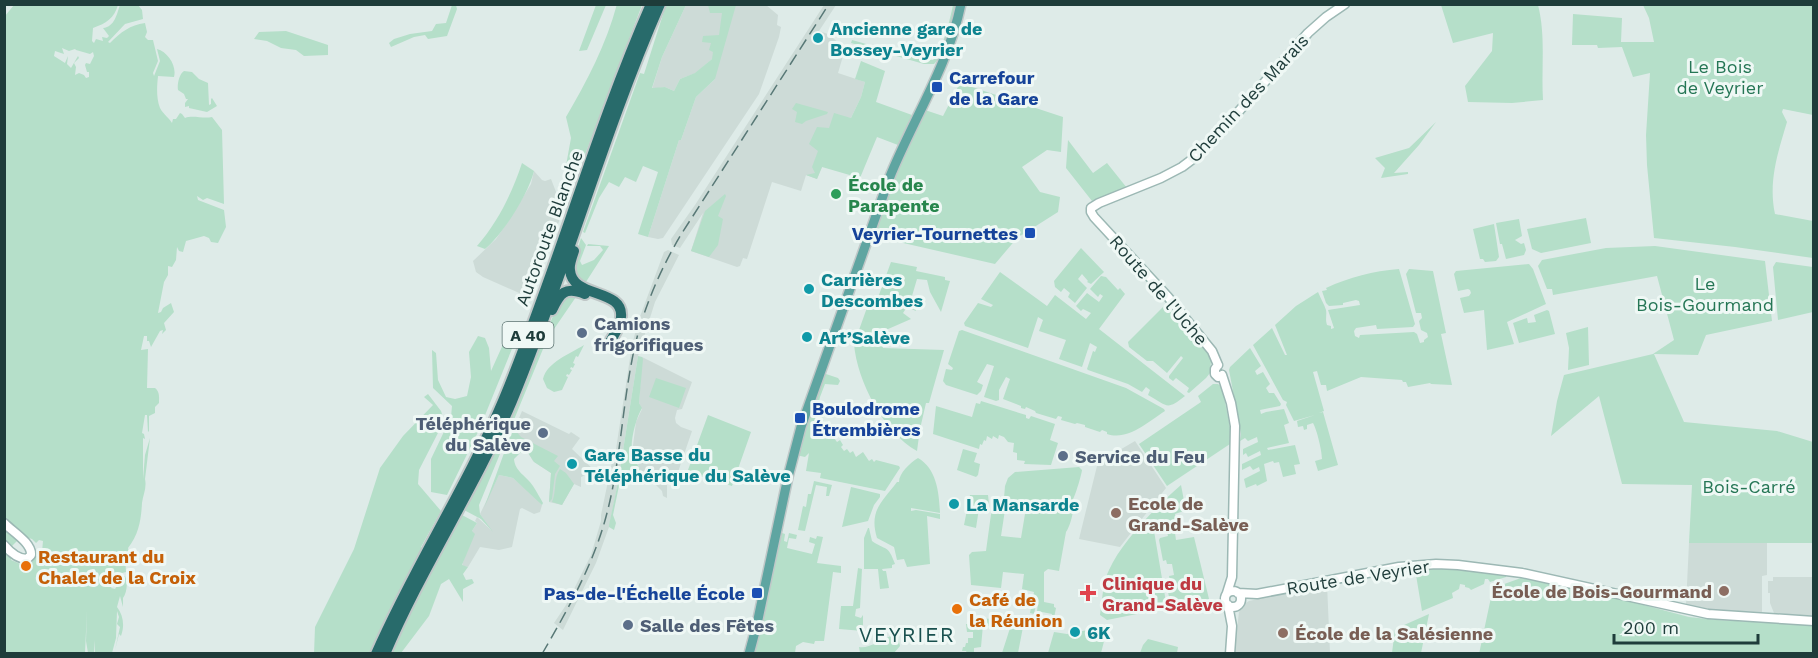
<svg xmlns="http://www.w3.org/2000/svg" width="1818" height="658" font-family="'Work Sans',sans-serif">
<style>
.built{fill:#cddbd7}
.green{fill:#b5dfc9;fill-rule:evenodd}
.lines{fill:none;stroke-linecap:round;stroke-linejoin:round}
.secondary-casing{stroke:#9cb8b4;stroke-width:11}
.primary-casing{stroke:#c0c8c8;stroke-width:12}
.highway-casing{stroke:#c0c8c8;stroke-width:14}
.secondary{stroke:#fff;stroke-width:8}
.primary{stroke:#5fa5a1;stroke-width:9}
.highway{stroke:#286b6b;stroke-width:10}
.rail{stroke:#587876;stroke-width:1.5;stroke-dasharray:12 6;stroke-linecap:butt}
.culture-dot{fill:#0f9aa8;stroke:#eff8f5;stroke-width:2}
.transit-dot{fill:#1a4fb4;stroke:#eff8f5;stroke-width:2}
.leisure-dot{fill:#2e9e5b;stroke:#eff8f5;stroke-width:2}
.service-dot{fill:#5c6f8a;stroke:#eff8f5;stroke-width:2}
.education-dot{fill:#8d6e63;stroke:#eff8f5;stroke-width:2}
.food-dot{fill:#e8710a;stroke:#eff8f5;stroke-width:2}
.health-dot{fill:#e0444e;stroke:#eff8f5;stroke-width:2}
.labels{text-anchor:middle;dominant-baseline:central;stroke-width:6;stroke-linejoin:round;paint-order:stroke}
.shield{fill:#eff8f5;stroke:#5d7472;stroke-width:1.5}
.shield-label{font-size:16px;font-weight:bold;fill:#1e3c3a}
.culture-label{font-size:18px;font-weight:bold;fill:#0d838f;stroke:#eff8f5;text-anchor:start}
.park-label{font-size:18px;fill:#257655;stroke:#eff8f5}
.transit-label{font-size:18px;font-weight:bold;fill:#164399;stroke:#eff8f5;text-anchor:start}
.street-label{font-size:18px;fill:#1e3c3a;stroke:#eff8f5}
.leisure-label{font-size:18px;font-weight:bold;fill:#27864d;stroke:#eff8f5;text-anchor:start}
.service-label{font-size:18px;font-weight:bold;fill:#4e5e75;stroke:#eff8f5;text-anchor:start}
.education-label{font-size:18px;font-weight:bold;fill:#785e54;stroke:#eff8f5;text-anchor:start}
.food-label{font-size:18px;font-weight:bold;fill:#c56008;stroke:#eff8f5;text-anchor:start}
.health-label{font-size:18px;font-weight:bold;fill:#be3a42;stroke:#eff8f5;text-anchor:start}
.quarter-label{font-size:21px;letter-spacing:1.5px;fill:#19504e;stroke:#eff8f5}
</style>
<rect width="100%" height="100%" fill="#deebe8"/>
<path class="built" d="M686,5H766L778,15L777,25L781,27L779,37L759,94L663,238L658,239L648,237L679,140H681L696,97L715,79L712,59L696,73L680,79L674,91L665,87L652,89L662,57Z
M824,5H836L819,31L828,34L839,43L837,47L843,56L838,73L865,82L861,97L851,118L843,117L817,179L806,175L801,191L772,182L747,259L743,258L740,266L737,267L691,251L703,213L680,248L672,245L671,239L695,205Z
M534,171L542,180L545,181L551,179L558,197L561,193L562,199L557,206L562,215L526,296L483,277L476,272L473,261L496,239L509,220L531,184Z
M668,250L679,255L655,302L638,356L618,482L609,527L596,563L563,630L554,623L566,605L591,555L601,521V515L612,462H614L632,345L638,322L664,252Z
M642,357L692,382L682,409L677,410L675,418L676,423L681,427L692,431L677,475L667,485V498L663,496L662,491L653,482L642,479L641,471L632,453L636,422L642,409L639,403Z
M522,411L569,434L571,432L580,438L572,449L595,471L581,477V487L574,484L562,505L549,502L551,473L533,461L514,430Z
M1135,441L1166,488L1120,547L1079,539L1097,466L1106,458Z
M499,475L513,478L534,496L542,505L540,512L534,514L522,508L520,509L512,547L499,550L480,547L468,567L462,566L472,531L477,523L475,521L477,517L491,530L480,514Z
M1689,543H1767V575L1762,576V612L1715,610L1686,605Z
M1773,577H1813V616L1774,613L1770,603V593H1768V581H1773Z
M1327,584L1330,653L1234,654L1239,612L1244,604L1249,601Z"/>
<path class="green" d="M617,4L642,5L562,215L557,206L562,199L561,193L571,138L566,117C587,81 606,45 617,4Z
M14,5H118C114,18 107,23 93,28L92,41L94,43L96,39L103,41L102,37L107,38L109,36L103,28C115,27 117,13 120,5H138L142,10L143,19L125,24L108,42L110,43C121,32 130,25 145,23L147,32L145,37L148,40H153L158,61L153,73L154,76L160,61L157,49C168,52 177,66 174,77L158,76C157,86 156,98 160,108C163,114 170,119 172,123L173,119H176L180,113L182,114L185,118C193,115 203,119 212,117L222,130L224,204L207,198L203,200L197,196L198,200L224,210L226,227L218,243L211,242L209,238L204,236L186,241L183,252L179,251L177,247L176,260L172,267L168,266V275L164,282L158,313L161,312L163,308L171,303L174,312L164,323L166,330L162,334L163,330L160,331L151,347L149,341H147V336H144L141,350L148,349L147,388H155C160,392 159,397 159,403L155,407V413L149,416V431L148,432L147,415H145L142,433L144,434L145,439L143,438V479L145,455L150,438L145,479C147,488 143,495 142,503C141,520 139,534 128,548L130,556L125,557L126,572L122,573L120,577L119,575L111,588L115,589L120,581L122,582L123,576H125C128,583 127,592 123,598V607L120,596L117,607C123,615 125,625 121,636L119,634L115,650L120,627L117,624L119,617L117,611L116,638L112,653H95V640L94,653H88L86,641L87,610L85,653L5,654V16ZM62,48L69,51L75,49L76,50L90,54L93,52L94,56L90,64L86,63L85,65L87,72H89V77L86,78L84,75L79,73L75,75L76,67L74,63L79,58L78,56L71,68L67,64L68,56L65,63L54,56L55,51L64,54ZM22,536L32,539L36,543L39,540L43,541L42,552L37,556H36L26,571L23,570L25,566L11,560L12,557L5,553Z
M452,5H456L457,9L447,36L428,39L425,35L414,37L391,47L389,43L394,39L410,34L432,31L436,24L446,23Z
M596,5H606L587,50L579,51Z
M666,5H686L662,57L652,88L665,87L674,91L680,79L695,73L712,59L713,52L709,50L711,43L702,42L703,36L719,35L722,13H710L708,5H736L715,79L696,97L681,140H679L648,237L638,234L658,172L643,166L636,182L625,177L619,187L609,182L599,198L585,233L583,232L640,73L644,74Z
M953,5H957C953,21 947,54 934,64H924L851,43L852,40L919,59L933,60C943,50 950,19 953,5Z
M1441,5H1538C1546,36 1541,68 1543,100L1512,103L1468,102L1465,86L1492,51L1493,33L1453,43Z
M1643,5H1813V115L1783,109L1782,112L1787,122C1778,152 1768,182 1775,214L1813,221V258L1735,247L1654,238L1647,165L1646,135L1650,73L1633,77L1622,47L1598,48L1597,45H1572L1573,14L1622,18L1621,42H1654L1649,18Z
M286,31L328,45V55L304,56L296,50L281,48L267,41L254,39L259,32Z
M861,61L885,71L876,102L912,115L898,145L877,137L860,178L822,167L817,179L806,175L815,173L812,167L818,151L809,144L817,127L829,128L834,113L851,118L861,97L865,82L855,79Z
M184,71L192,72L199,79L208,83L209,105L211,104V99L212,98L217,106L207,112L189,108V106L185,107V103L188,99H186L184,94L178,90C177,85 179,74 184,71Z
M960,83L1063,117L1061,152L1047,150L1022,167L1040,192L1060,197L1058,212L1017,238L995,264L877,237L871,238L908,145L925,110L943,116Z
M796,103L828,112L827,114L806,121L802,124L795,122L797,112L792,109Z
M1436,122L1419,145L1394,173L1408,172V174L1381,178L1385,168L1375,158L1409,148Z
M1068,140L1093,173L1107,163L1127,188L1110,196L1109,194L1092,201L1066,168Z
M522,163L534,171C528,195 503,234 485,249L477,246C498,222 512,193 522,163Z
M725,194L726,196L718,216L723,219L718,245L709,257L691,251L705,211Z
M1586,218L1591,243L1541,253L1532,249L1527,229Z
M1519,219L1522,236L1515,240L1521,244L1524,243L1526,250L1524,255L1506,259L1502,244H1500L1496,223Z
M1494,224L1499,257L1496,261L1485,262L1483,259H1480L1473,229Z
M581,238L586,245L580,261L582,265L594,260L603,250L600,246H587L588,244L609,246L584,285C569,268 575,258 581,238Z
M1655,246L1765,261L1772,321L1706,335L1698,355L1654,354L1684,422L1777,431L1813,442V543H1689L1692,485L1622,484L1599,396L1551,436L1557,401L1564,375L1653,354L1674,340L1657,276L1553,295L1552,289H1547L1538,266L1542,260L1606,248Z
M1081,248L1104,272L1091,284L1087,282L1088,281L1082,274L1078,279L1087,288L1075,303L1068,297L1070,293L1064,288L1061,292L1055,287L1054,281Z
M891,262L917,267L916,271L945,277V280L950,281L941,312L930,292L927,280L917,279L912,296L916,311L907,307L903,313L911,319L879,333L883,348L944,350L929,403H926L920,429L917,451C884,433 857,381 854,344L869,302L876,303Z
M1776,262L1813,267V312L1778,320L1773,267Z
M1529,264L1533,269L1546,304L1507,322L1514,344L1487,350L1484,310L1464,313L1460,298L1469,296L1471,293L1470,290L1468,289L1458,291L1454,274L1456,271Z
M1399,269L1415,324L1413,327L1377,329L1376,325L1356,328L1354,331L1355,336L1359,338L1360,335L1414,332L1417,334L1420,343L1424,342V340L1428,337L1427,333L1421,330L1419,321L1422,318L1421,313H1416L1406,274L1409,269L1433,271L1446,333L1441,334L1452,385L1431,384L1430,383L1408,387L1406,382H1403L1402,380L1361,377L1327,391L1326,385H1321L1317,371L1313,372L1324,411L1319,413L1323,412L1338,465L1318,471L1315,461L1322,459C1322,451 1317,430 1313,423L1307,425V429L1304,430L1303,426L1298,427L1297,421L1315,415L1294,421L1286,405L1287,402L1283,400L1253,345L1272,328L1285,355H1287L1275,325L1296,306L1318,292C1320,297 1324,304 1326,310C1327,315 1325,319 1327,325L1331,326V329L1334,328L1328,310L1360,305L1359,301L1356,300L1343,303V305L1329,306L1326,303L1322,291L1327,290L1326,288C1350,277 1373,271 1399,269Z
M1000,272L1047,306L1055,295L1086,319L1091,313L1083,309L1081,311L1076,306L1087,293L1099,302L1103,296L1100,294L1098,297L1090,289L1101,276L1106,277L1118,290L1120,288L1125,294L1099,329L1185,396C1166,411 1168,406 1148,395L1150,390L1146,387L1142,392L1128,384L1088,370L1087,369L1093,351L1095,352L1097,347L1090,343L1082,367L1059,359L1066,340L1039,331L1043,320L1038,317L1028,348L965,326L964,323L978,303L991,307L993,305L981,299Z
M578,294L554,329L543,349L479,505L480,514L493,532L481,519L464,510L512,414L558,304L567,296Z
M1168,302L1206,349L1211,361L1210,373L1206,378L1189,393L1187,392L1189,388L1176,378L1173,381L1169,378V376L1183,358L1181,356L1167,373L1153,361H1147L1129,347L1128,342Z
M1547,310L1549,311L1555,334L1519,343L1513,323L1527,318L1528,323L1536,322L1534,315Z
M514,327L520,329L479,430L447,495L431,492V459L451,417L452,406L433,388L432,350L436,353L438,380L446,397L455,399L467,396L471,377L469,352L478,336L485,338L489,348L491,371L505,340L509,341Z
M1588,327L1589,365L1568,370L1569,348L1566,333Z
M962,330L1126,388L1164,409L1165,411C1148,422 1128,441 1107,434V432L1102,430L1100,432L1085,427V425L1077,423L1075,424L1061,420L1062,417L1058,416L1056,419L1036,413L1035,411L1026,407L1025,409L1021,408V406L1003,399L1010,379L1006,377L999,390V400L996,401L984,397L994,366L987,364L977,382L983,385L981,391L977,395L946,385L943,381L946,369L952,370L953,368L948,364L959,331Z
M584,345L578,357L576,356L573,363L575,364L573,368L571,367L570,369L572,370L569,375L567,374L566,376L568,377L562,390L554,392L547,388L543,379C547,362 570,354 584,345Z
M1250,348L1261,366L1255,371L1257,375L1263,372L1270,384L1266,388L1269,393H1274L1281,404L1280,406L1260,410L1261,414L1266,412L1284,409L1289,423L1284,425L1289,443L1267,448L1268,450L1295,445L1300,464L1294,465L1296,474L1283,477L1279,462L1274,463L1273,461L1264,464L1267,481L1257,486L1256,484L1246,488L1244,479L1260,471L1259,467L1253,470L1250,466L1242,470V464L1261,455L1260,451L1248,457L1246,453L1243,455V449L1258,442L1257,437L1248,441L1245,438L1240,441L1241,434L1229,370L1230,367Z
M638,356L642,357L643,359L639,403L642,408C636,418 630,441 632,453C634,459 638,465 641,471L637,475L628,472L624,475L620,481L613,515L616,523L614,530L609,527V525L618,482Z
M823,373L838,378L840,381L838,385L825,384L820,397L817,410L821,415L823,414L825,416L822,418L825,423L828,421L830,424L827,426L830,430L836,427L839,430L835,433L837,437L834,438L837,442L840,440L843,445L841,447L844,451L847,449L850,453L853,451L856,457L863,452L869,461L872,459L874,462L876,460L899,466L900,468L898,471L885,491L820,478L821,473L806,471L809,453L805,457L796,455Z
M656,378L686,388L679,408L649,397Z
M1213,384H1218L1222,387L1233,442L1167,486L1139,444L1201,402L1198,396Z
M428,394L441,411L443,417L439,431L419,470L418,484L441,511L421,547L422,549L390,610L371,653L314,654L315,627L354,549L380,468L403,436L433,405L424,397Z
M981,401L1026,415V418L1029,419L1031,416L1055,424L1050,440L1058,443L1051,465L1024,464L1025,461L1017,460V453L1013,452L1014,443L1008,442L1004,437L999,435L998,439L993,436L992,439L987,436L986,441L984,440L982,445L980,444L979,449L933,434L936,406L972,417L976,403L980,404Z
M708,415L751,432L732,486L690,473L688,470Z
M516,431L521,437L558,456L554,461L560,466L555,474L552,499L549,502L551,473L534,462L525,448L514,459C515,472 527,476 533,486C537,492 540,498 543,503L542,505L513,478L499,475L484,508L511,434L513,432Z
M963,449L977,453L974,462L980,464L978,475L976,477L957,470Z
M918,458C937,469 939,493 940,513L911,508V511L916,510L940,514V519L927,516L930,564L907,567L904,559L897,560L894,547L877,538C869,511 881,503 897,482H899C899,473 910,463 918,458Z
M1079,467L1082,470C1082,473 1075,497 1073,499C1075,507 1071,525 1066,532L1059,571L1048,569L1044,572V602L1054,604V607L1056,608L1053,623H1050L1052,614L1037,611L1038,604H1036L1034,614L1030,613L1034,592L1022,589L1024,574L1003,572L1001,588L971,585L969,555L972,552L986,551L992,507L997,504L1005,510L1001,536L1021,538L1027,502L1004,498L1005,486L1008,478L1015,472Z
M560,469L566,473L574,484L562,505L552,502C557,491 553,479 560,469Z
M814,481L832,485L829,496H826L827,487L816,485L805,531L798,530L803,506L806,507L808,494H811Z
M1181,485L1185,506L1184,507V511L1175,514L1179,528L1188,527L1189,530L1175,533L1176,540L1194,537L1209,599L1171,607L1166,582L1170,581L1169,576L1174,575L1172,564H1167L1166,560L1163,561L1159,540L1160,538L1168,536L1167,532L1163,533L1162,529L1154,531L1167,608L1150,611L1147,608L1143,609L1142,613L1107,620L1100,615C1102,602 1103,581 1109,570C1122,541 1157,506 1181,485Z
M851,487L880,494V497L874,505L868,521L842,527Z
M970,495H988L989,504L980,502L976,528L964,525Z
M462,515L477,523L472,531L475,534L462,565L468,567L463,574L466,580L472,579L474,583L463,589V602L449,579L441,584L429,616L401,653L391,654L421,589Z
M868,528H869L872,541C886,551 888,544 895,564L892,565V568L882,569L883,571H886L889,588L880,589L878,569H864V538Z
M782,533L785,534L784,541L787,542L789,533L797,535L796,539L789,538L787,548L812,554L815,544L809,542L810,537L816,539L817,536L823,537L817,563L841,566V573L833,572L824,641H815L814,644L803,642L796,646L795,653H755Z
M858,568L862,569L860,608L856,609L855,616L861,618L863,615V631L839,629L841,606H853Z
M1415,569H1458L1506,575V577L1490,582L1488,579H1485L1484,584L1471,590L1469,588L1465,587V585L1460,584L1459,589L1452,593L1453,598L1422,611Z
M1521,578H1533L1621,599L1689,617L1717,620L1813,625V653L1479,654L1493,588Z
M1429,614L1421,653H1392L1395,629Z
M972,617L991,619L989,626L983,625L981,647L974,648V653H976H967L966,651H962L963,647H965L966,643H968V638H973V632H967L966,624H972Z
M1011,625L1023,627L1018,653H1002Z
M1108,626L1101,653H1048L1054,632L1067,634Z
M893,635L898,637L900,646L894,653H860L859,647C869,649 883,639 893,635Z
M1148,639L1178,647L1177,653H1140L1143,645Z"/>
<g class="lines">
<defs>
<path id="secondary" d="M1218,365L1212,351L1168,297L1094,217L1091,212V208L1099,203L1161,178L1182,167L1194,158L1216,137L1308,33L1326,17L1345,4
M1218,365L1215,369V374L1218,377L1222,375
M1222,375L1231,403L1235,426L1232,577L1227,593
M4,523C13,532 32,543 31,555L27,559C18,559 10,552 4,545
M1225 599a8 8 0 1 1 16 0a8 8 0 1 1-16 0Z
M1238,593L1257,594L1399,567L1436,564L1458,565L1522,573L1708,614L1814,621
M1228,605L1232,626L1230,654"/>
<path id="primary" d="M749,654L757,624L788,477L801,427L889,179C912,121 948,67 961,4"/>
<path id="highway" d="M574,251C572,257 569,264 570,270C572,299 624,288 621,317C621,325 614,335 610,342
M552,310C560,293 565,286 585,294
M376,654C414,567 466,488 503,401C557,271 594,134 651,4
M385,654C422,567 475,488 512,401C566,271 603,134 660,4"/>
</defs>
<use href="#secondary" class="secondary-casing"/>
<use href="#primary" class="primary-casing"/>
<use href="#highway" class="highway-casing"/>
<use href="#secondary" class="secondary"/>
<use href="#primary" class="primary"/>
<use href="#highway" class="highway"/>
<path class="rail" d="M542,654C568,609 594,564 607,513C620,463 622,411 632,360C640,316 659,271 682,233L829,4"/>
</g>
<g class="culture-dot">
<circle cx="818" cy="38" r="6"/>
<circle cx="809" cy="289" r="6"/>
<circle cx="807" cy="337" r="6"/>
<circle cx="572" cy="464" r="6"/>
<circle cx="954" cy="504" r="6"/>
<circle cx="1075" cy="632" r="6"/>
</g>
<g class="transit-dot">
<rect x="931" y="81" width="12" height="12" rx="3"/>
<rect x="1024" y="227" width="12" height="12" rx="3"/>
<rect x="794" y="412" width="12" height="12" rx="3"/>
<rect x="751" y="587" width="12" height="12" rx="3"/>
</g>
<circle class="leisure-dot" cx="836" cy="194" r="6"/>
<g class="service-dot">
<circle cx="582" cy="333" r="6"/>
<circle cx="543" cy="433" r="6"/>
<circle cx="1063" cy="456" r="6"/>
<circle cx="628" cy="625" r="6"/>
</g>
<g class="education-dot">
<circle cx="1116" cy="513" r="6"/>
<circle cx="1724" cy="591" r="6"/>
<circle cx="1283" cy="633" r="6"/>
</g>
<g class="food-dot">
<circle cx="26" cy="566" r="6"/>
<circle cx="957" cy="609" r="6"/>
</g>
<path class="health-dot" d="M1085 584h6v6h6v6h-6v6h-6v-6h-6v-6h6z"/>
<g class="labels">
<rect class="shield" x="502.5" y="322" width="51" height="26" rx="4.5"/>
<g class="shield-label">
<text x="528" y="335">A 40</text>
</g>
<g class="culture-label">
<text x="830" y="28">Ancienne gare de<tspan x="830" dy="21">Bossey-Veyrier</tspan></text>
<text x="821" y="279">Carrières<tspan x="821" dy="21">Descombes</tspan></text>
<text x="819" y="337">Art’Salève</text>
<text x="584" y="454">Gare Basse du<tspan x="584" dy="21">Téléphérique du Salève</tspan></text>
<text x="966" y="504">La Mansarde</text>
<text x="1087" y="632">6K</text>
</g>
<g class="park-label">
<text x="1720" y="66">Le Bois<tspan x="1720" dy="21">de Veyrier</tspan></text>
<text x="1705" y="283">Le<tspan x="1705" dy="21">Bois-Gourmand</tspan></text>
<text x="1749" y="486">Bois-Carré</text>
</g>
<g class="transit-label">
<text x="949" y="77">Carrefour<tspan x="949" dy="21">de la Gare</tspan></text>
<text x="1018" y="233" text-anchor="end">Veyrier-Tournettes</text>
<text x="812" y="408">Boulodrome<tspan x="812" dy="21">Étrembières</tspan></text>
<text x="745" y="593" text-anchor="end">Pas-de-l'Échelle École</text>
</g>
<g class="street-label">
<text transform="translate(1248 98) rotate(-47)">Chemin des Marais</text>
<text transform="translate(549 228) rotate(-70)">Autoroute Blanche</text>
<text transform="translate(1159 290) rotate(49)">Route de l'Uche</text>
<text transform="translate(1358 577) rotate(-9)">Route de Veyrier</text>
</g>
<g class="leisure-label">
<text x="848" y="184">École de<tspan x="848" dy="21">Parapente</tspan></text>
</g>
<g class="service-label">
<text x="594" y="323">Camions<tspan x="594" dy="21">frigorifiques</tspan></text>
<text x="531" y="423" text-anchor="end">Téléphérique<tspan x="531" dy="21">du Salève</tspan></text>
<text x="1075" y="456">Service du Feu</text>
<text x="640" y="625">Salle des Fêtes</text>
</g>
<g class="education-label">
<text x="1128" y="503">Ecole de<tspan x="1128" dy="21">Grand-Salève</tspan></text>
<text x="1712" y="591" text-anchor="end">École de Bois-Gourmand</text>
<text x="1295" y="633">École de la Salésienne</text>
</g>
<g class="food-label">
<text x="38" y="556">Restaurant du<tspan x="38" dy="21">Chalet de la Croix</tspan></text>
<text x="969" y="599">Café de<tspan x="969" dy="21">la Réunion</tspan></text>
</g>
<g class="health-label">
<text x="1102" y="583">Clinique du<tspan x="1102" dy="21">Grand-Salève</tspan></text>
</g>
<g class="quarter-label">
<text x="907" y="634">VEYRIER</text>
</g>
</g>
<rect width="1818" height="658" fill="none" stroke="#1e3c3a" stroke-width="12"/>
<path d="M1614 634v9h144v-9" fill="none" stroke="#1e3c3a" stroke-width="3"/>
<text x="1623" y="634" font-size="18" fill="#1e3c3a" stroke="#eff8f5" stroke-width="4.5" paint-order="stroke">200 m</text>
</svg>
